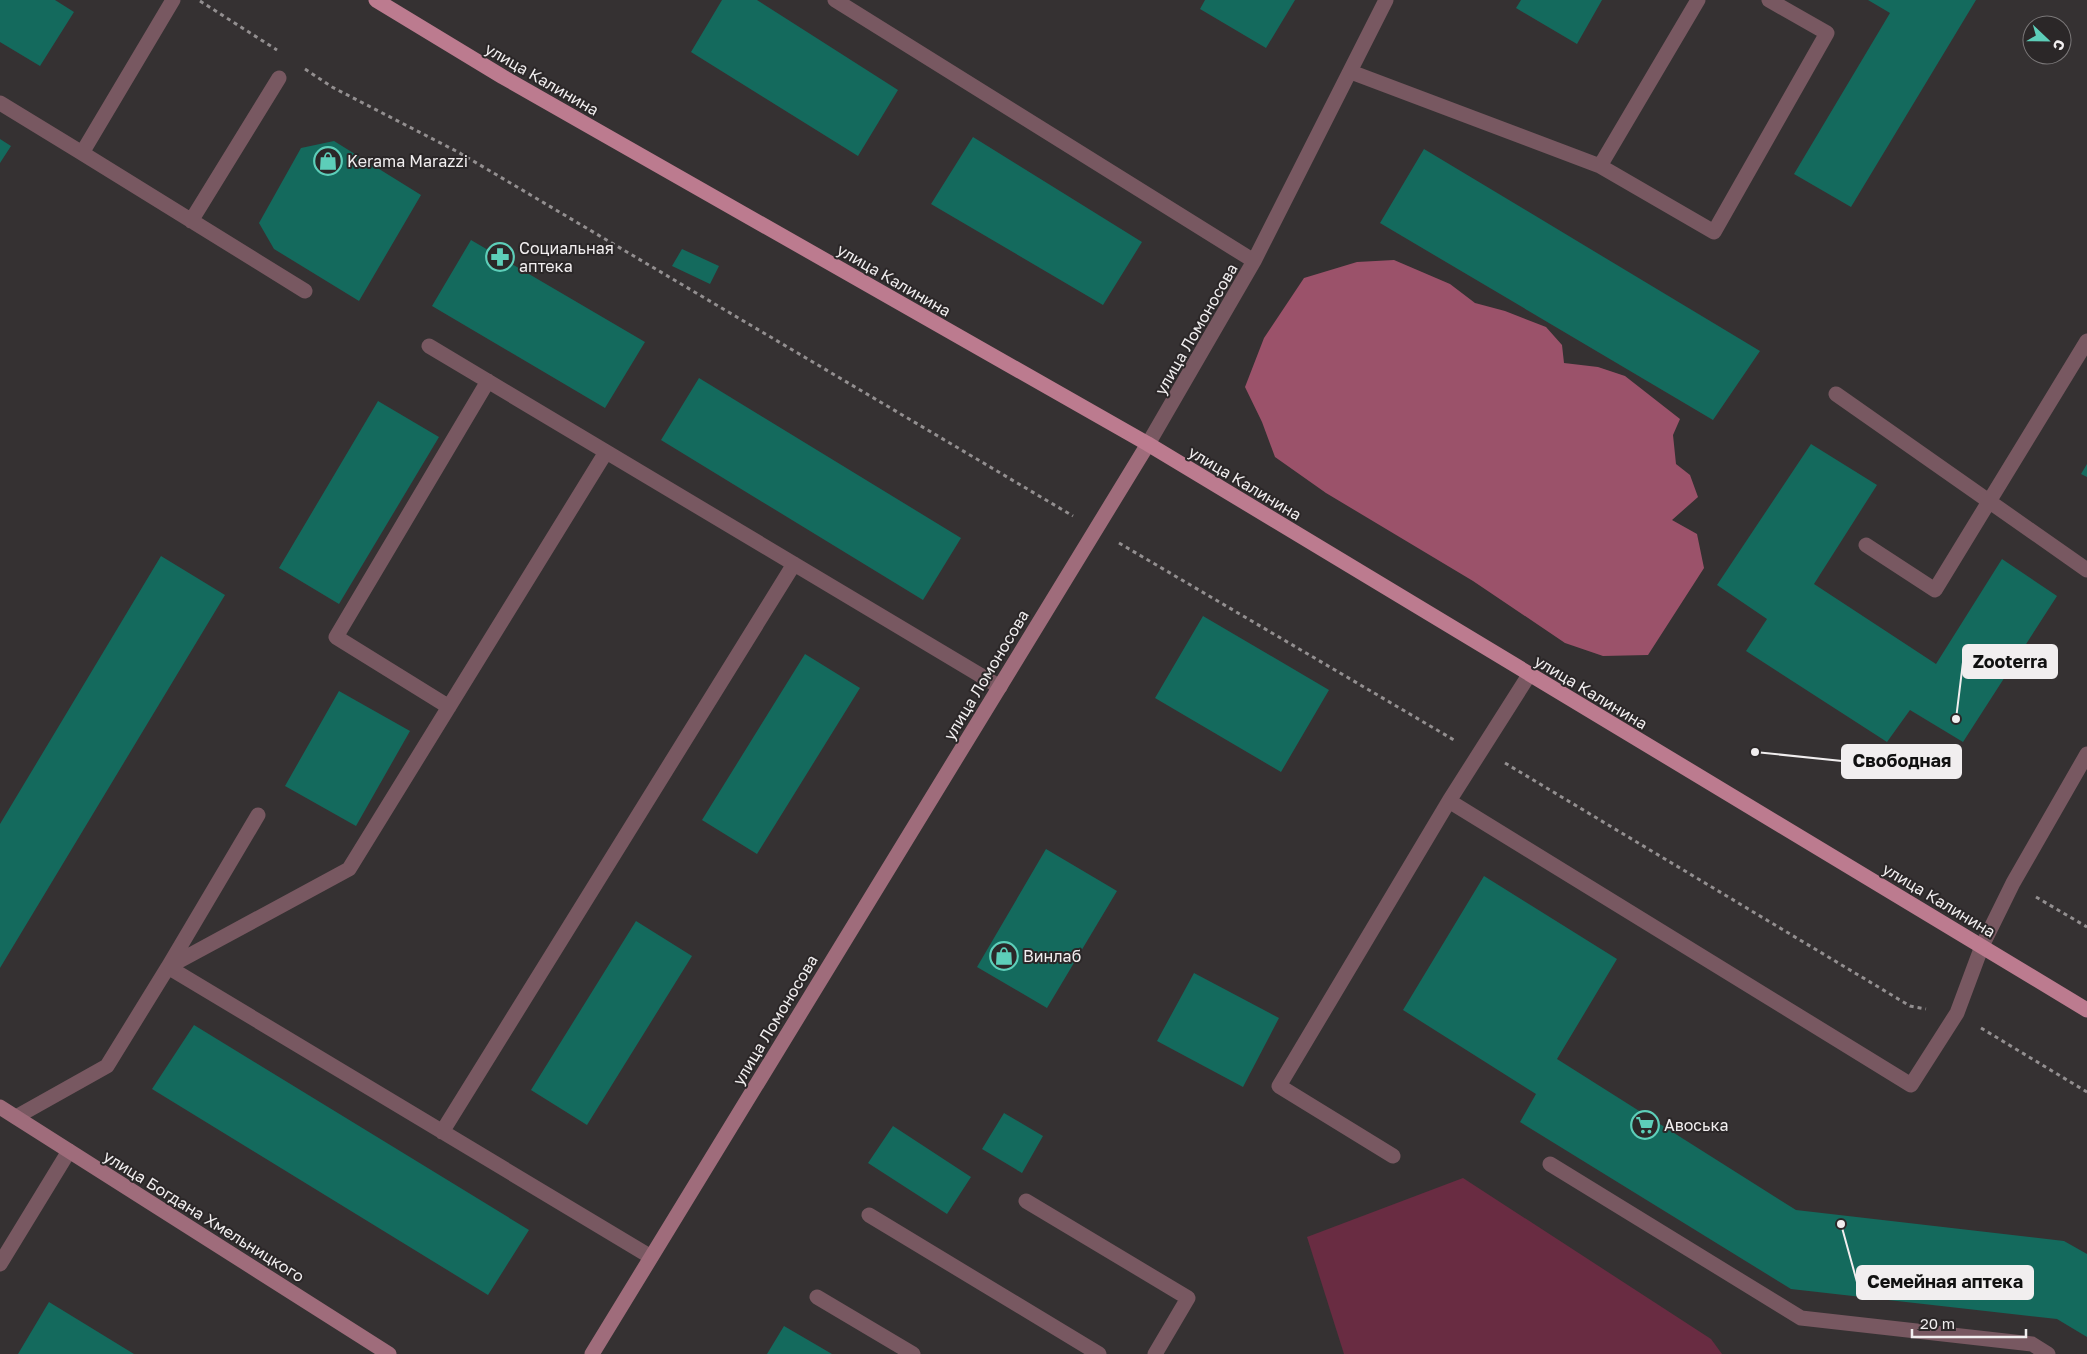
<svg xmlns="http://www.w3.org/2000/svg" width="2087" height="1354" font-family="'Golos Text',sans-serif">
<style>
.green{fill:#692c42}
.forest{fill:#9b526a}
.building{fill:#146a5d}
.lines{fill:none;stroke-linecap:round;stroke-linejoin:round}
.path{stroke:#938f90;stroke-width:3;stroke-dasharray:4 4;stroke-linecap:butt}
.lane{stroke:#785861;stroke-width:15}
.street{stroke:#785861;stroke-width:15}
.secondary{stroke:#9f6c7b;stroke-width:15}
.primary{stroke:#bc7b8f;stroke-width:15}
.labels{text-anchor:middle;dominant-baseline:central;stroke-width:4;stroke-linejoin:round;paint-order:stroke}
.street-label{font-size:16px;fill:#f1eeef;stroke:#2b2728}
.poi-label{font-size:16px;fill:#f1eeef;stroke:#2b2728;text-anchor:start}
.leader{fill:none;stroke:#f1eeef;stroke-width:2}
.callout-dot{fill:#f1eeef;stroke:#2b2728;stroke-width:2}
.callout{fill:#f1eeef;stroke:#f1eeef;stroke-width:2}
.callout-label{font-size:18px;text-anchor:middle;font-weight:bold;fill:#111}
</style>
<rect width="100%" height="100%" fill="#353132"/>
<path class="green" d="M1463,1178L1711,1339L1722,1354H1344L1307,1237Z"/>
<path class="forest" d="M1394,260L1450,284L1475,303L1505,311L1546,327L1562,345L1564,363L1598,367L1625,376L1680,419L1673,435L1676,464L1690,475L1698,497L1672,520L1697,534L1704,568L1648,655L1603,656L1565,643L1473,581L1326,493L1275,457L1262,422L1245,387L1264,338L1304,278L1357,262Z"/>
<path class="building" d="M0,0H55L74,12L40,66L0,42Z
M722,0H757L898,90L858,156L691,52Z
M1205,0H1295L1266,48L1200,9Z
M1521,0H1602L1577,44L1516,8Z
M1868,0H1976L1851,207L1794,174L1890,13Z
M973,137L1142,242L1103,305L931,204Z
M0,139L11,146L0,163Z
M334,141L421,195L359,301L274,249L259,223L301,148Z
M1424,149L1760,351L1713,420L1380,223Z
M471,240L645,342L605,408L432,306Z
M682,249L719,266L710,284L672,266Z
M699,378L961,538L923,600L661,440Z
M378,401L439,437L339,604L279,568Z
M1811,444L1877,485L1814,584L1936,664L2002,559L2057,596L1963,742L1910,710L1887,742L1746,651L1767,619L1717,585Z
M2087,464V477L2081,474Z
M161,556L225,595L0,968V824Z
M1203,616L1329,690L1281,772L1155,698Z
M805,654L860,688L757,854L702,820Z
M339,691L410,731L356,826L285,786Z
M1046,849L1117,891L1047,1008L977,967Z
M1484,876L1617,959L1557,1059L1796,1210L2064,1241L2087,1254V1337L2057,1319L1791,1289L1520,1122L1536,1094L1403,1010Z
M636,921L692,956L587,1125L531,1090Z
M1194,973L1279,1018L1243,1087L1157,1041Z
M194,1025L529,1230L488,1295L152,1089Z
M1004,1113L1043,1136L1022,1173L982,1149Z
M893,1126L971,1177L947,1214L868,1163Z
M49,1302L134,1354H18Z
M784,1326L832,1354H767Z"/>
<g class="lines">
<path class="path" d="M200,1L277,50
M305,69L332,87L458,152L1073,516
M1119,543L1454,740
M1505,763L1910,1006L1926,1009
M2036,897L2087,927
M1981,1028L2087,1092"/>
<path class="lane" d="M835,0L1254,261
M1351,72L1600,166L1714,232L1827,33L1769,0
M0,103L82,153L173,0
M82,153L305,291
M1600,166L1698,0
M191,221L279,78
M429,346L1000,687
M1836,394L2087,570
M1148,444L1254,261L1386,0
M1866,545L1935,590L2087,341
M1529,675L1449,801L1911,1085L1957,1013L1982,946
M449,707L336,637L488,381
M258,815L168,967L651,1257
M16,1117L107,1066L168,967L349,869L606,452
M442,1132L794,564
M1393,1156L1279,1086L1449,801
M1550,1164L1801,1318L2032,1344L2048,1354
M1026,1201L1188,1298L1155,1354
M869,1215L1099,1354
M0,1264L69,1151
M817,1297L913,1354"/>
<path class="street" d="M1982,946L2013,883L2087,754"/>
<path class="secondary" d="M0,1107L389,1354
M592,1354L1148,444"/>
<path class="primary" d="M376,0L503,77L1148,444L2087,1010"/>
</g>
<defs>
<symbol id="shop-ring" viewBox="-11 -11 22 22"><circle r="9.5" fill="#2b2728" stroke="#5dceb9" stroke-width="1.5"/><path d="M-5-2.5h2.3a2.7 3.5 0 0 1 5.4 0H5L5.5 6h-11ZM-1.5-2.5h3a1.5 2.3 0 0 0-3 0Z" fill="#5dceb9"/></symbol>
<symbol id="pharmacy-ring" viewBox="-11 -11 22 22"><circle r="9.5" fill="#2b2728" stroke="#5dceb9" stroke-width="1.5"/><path d="M-2-6h4v4h4v4h-4v4h-4v-4h-4v-4h4Z" fill="#5dceb9"/></symbol>
<symbol id="supermarket-ring" viewBox="-11 -11 22 22"><circle r="9.5" fill="#2b2728" stroke="#5dceb9" stroke-width="1.5"/><path d="M-6-5.5h2.5l.6 2H6L4.5 2H-2.5L-4.4-4H-6ZM-1.5 3.2a1.3 1.3 0 1 0 .1 0ZM3 3.2a1.3 1.3 0 1 0 .1 0Z" fill="#5dceb9"/></symbol>
</defs>
<g fill-rule="evenodd">
<use href="#shop-ring" x="312" y="145" width="32" height="32"/>
<use href="#pharmacy-ring" x="484" y="241" width="32" height="32"/>
<use href="#shop-ring" x="988" y="940" width="32" height="32"/>
<use href="#supermarket-ring" x="1629" y="1109" width="32" height="32"/>
</g>
<g class="labels">
<g class="street-label">
<text transform="translate(542 79) rotate(30)">улица Калинина</text>
<text transform="translate(894 280) rotate(30)">улица Калинина</text>
<text transform="translate(1196 329) rotate(-60)">улица Ломоносова</text>
<text transform="translate(1245 483) rotate(31)">улица Калинина</text>
<text transform="translate(986 675) rotate(-59)">улица Ломоносова</text>
<text transform="translate(1591 692) rotate(31)">улица Калинина</text>
<text transform="translate(1939 900) rotate(31)">улица Калинина</text>
<text transform="translate(775 1020) rotate(-59)">улица Ломоносова</text>
<text transform="translate(204 1216) rotate(32)">улица Богдана Хмельницкого</text>
</g>
<g class="poi-label">
<text x="347" y="161">Kerama Marazzi</text>
<text x="519" y="248">Социальная<tspan x="519" dy="18">аптека</tspan></text>
<text x="1023" y="956">Винлаб</text>
<text x="1664" y="1125">Авоська</text>
</g>
</g>
<path class="leader" d="M1956 719L1963 662M1755 752L1842 761M1841 1224L1857 1282"/>
<g class="callout-dot">
<circle cx="1956" cy="719" r="5"/>
<circle cx="1755" cy="752" r="5"/>
<circle cx="1841" cy="1224" r="5"/>
</g>
<g class="callout">
<rect x="1963" y="645" width="94" height="33" rx="5"/>
<rect x="1842" y="745" width="119" height="33" rx="5"/>
<rect x="1857" y="1266" width="176" height="33" rx="5"/>
</g>
<g class="callout-label">
<text x="2010" y="668">Zooterra</text>
<text x="1902" y="767">Свободная</text>
<text x="1945" y="1288">Семейная аптека</text>
</g>
<g transform="translate(2047 40) rotate(112)"><circle r="24" fill="#2b2728" stroke="#7a7778"/>
<path d="M0-4L9 19L0 12L-9 19Z" fill="#5dceb9"/>
<text y="-8" font-size="14" font-weight="bold" text-anchor="middle" fill="#f1eeef">С</text>
</g>
<path d="M1912 1329v8h114v-8" fill="none" stroke="#f1eeef" stroke-width="2.5"/>
<text x="1920" y="1329" font-size="15" fill="#f1eeef" stroke="#2b2728" stroke-width="4" paint-order="stroke">20 m</text>
</svg>
